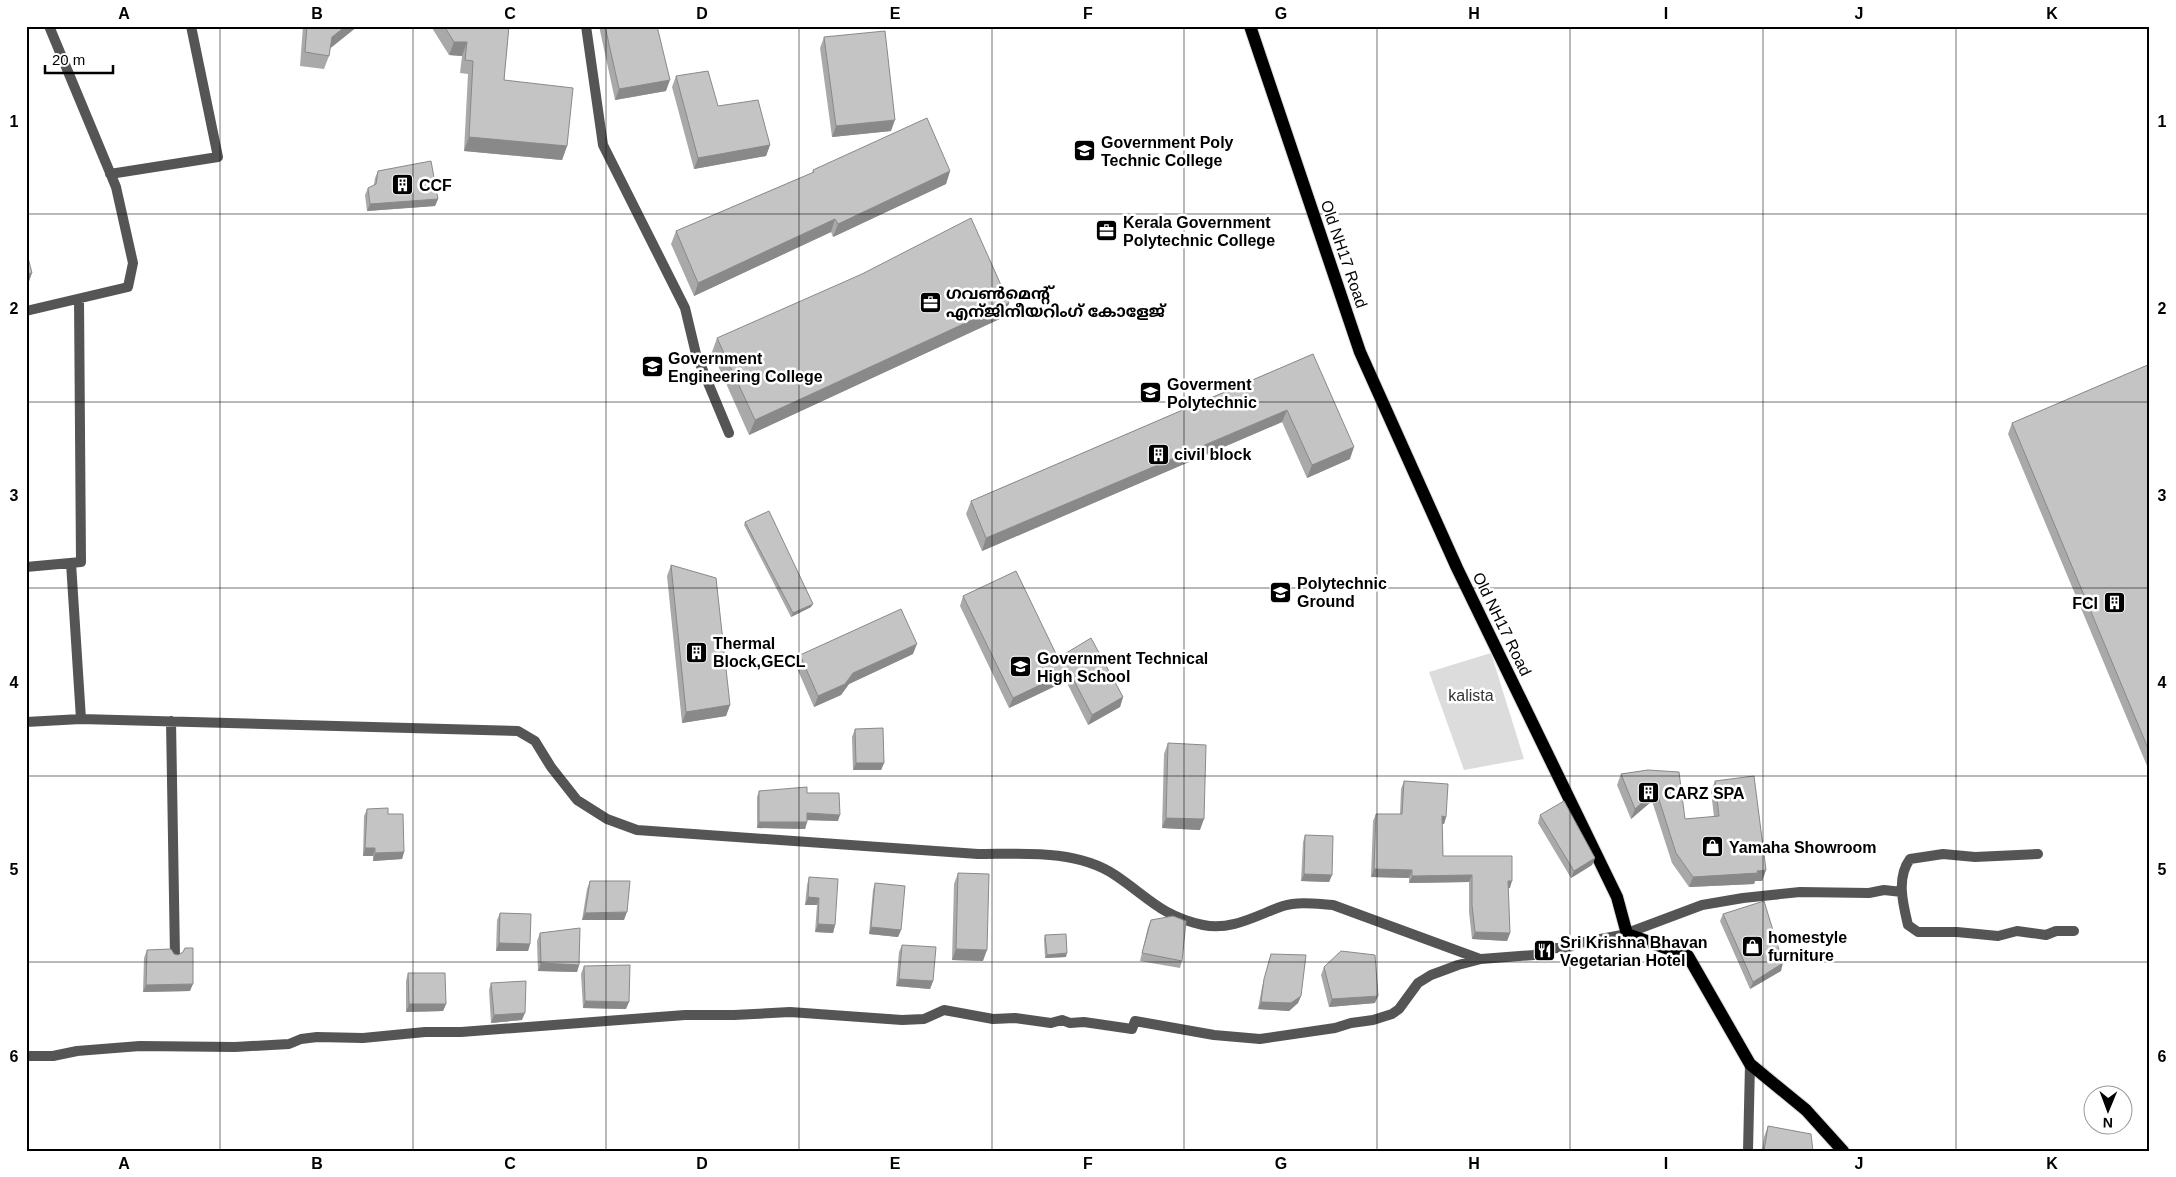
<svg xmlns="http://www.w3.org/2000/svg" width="2176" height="1177" font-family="Helvetica,'Noto Sans Malayalam',sans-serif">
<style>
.green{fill:#dcdcdc}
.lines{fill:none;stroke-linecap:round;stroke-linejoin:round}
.primary-casing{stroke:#dbdbdb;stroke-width:14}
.minor{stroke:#555;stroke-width:10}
.tertiary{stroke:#555;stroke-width:10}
.primary{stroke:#000;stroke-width:12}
.wall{fill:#a9a9a9}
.shaded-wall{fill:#898989}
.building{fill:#c4c4c4;stroke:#898989}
.grid{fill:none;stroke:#000;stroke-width:1;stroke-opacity:0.55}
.labels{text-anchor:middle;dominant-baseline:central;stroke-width:5;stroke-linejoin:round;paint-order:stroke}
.poi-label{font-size:16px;font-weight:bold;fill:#000;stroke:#fff;text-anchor:start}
.street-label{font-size:16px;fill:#000;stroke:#fff}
.park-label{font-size:16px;fill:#333;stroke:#fff}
.neatline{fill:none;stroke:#000;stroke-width:2}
.grid-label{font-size:16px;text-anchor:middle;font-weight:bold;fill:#000}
</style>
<rect width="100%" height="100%" fill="#fff"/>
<path class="green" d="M1491,653L1524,759L1464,770L1429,672Z"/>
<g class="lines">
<defs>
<path id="primary" d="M1250,26L1360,352L1457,568L1617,897L1627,934L1688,956L1750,1064L1806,1110L1843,1151"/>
</defs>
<use href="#primary" class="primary-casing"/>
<path class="minor" d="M586,26L603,145L685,308L696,354L729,433
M110,174L218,157L191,26
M26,311L128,287L133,263L116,187L49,26
M26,567L81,562L79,299
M81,719L518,731L535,741L551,767L577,800L607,819L637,830L978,854C1022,854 1076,849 1115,875C1148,897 1161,916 1203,925C1232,931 1257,915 1283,906C1299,901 1317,904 1333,905L1480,959
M171,721L175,956
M26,722L81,719L71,563
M2038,854L1975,857L1943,854L1910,859C1896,878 1903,904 1908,925L1918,932H1957L1998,936L2017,931L2046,935L2056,931H2074
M26,1056H53L77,1051L140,1046L235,1047L289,1044L301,1039L317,1037L363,1038L425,1032H461L685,1015H734L790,1012L902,1020L924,1019L944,1010L993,1019L1015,1018L1051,1023L1062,1020L1070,1023L1084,1022L1132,1029L1135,1021L1214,1035L1260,1039L1335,1028L1351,1023L1373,1020L1392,1014L1399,1009L1418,983L1431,975L1458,965L1481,959L1534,955L1547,949L1569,947L1579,943L1622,935L1702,905L1743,898L1800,892L1869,893L1884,890L1902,892"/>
<path class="tertiary" d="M1748,1151L1750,1064"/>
<use href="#primary" class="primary"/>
</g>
<path class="wall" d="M303,26H358L330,48L329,56L324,69L300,66Z
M406,26H509L504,80L567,146L562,160L464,151L468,74L460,73L462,56L449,55L432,28Z
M599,26H657L666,91L615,100Z
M824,37L891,131L832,137L820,48Z
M676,76L770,145L766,156L694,169L672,87Z
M813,170L950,171L946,184L833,237L831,232L694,296L671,244L676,231L812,173Z
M378,171L438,199L435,206L367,211L365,195L368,188L374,185L375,178Z
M1009,303L1004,317L749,435L712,352L717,338Z
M1313,354L1350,459L1307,478L1282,422L982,551L966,514L971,501Z
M2150,364V773L2008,434L2012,423Z
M745,522L811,607L791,617L744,525Z
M671,565L730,705L726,716L682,723L667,576Z
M963,596L1058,658L1123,697L1120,707L1088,725L1066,681L1009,708L960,606Z
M913,654L849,684L841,695L814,707L796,666L800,655Z
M855,729L884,763L881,770H853L852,737Z
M1168,743L1200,830L1162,828L1164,754Z
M1648,770L1685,819L1714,817L1711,791L1715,781L1766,870L1762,881H1755L1754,884L1689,887L1672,863L1652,801L1631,819L1617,785L1621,774Z
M1404,781L1446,817L1444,824H1442L1443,856L1510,888H1508L1510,933L1507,941L1472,939L1469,912V882L1409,883V878L1371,877L1373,821L1376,814H1400L1401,789Z
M759,791L807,793L838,821L807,820V822L805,829L757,828V797Z
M367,809L388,814L404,852L402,859L373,861V856H363L364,816Z
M1540,815L1595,858L1592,865L1571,878L1538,823Z
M1305,835L1332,875L1329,882L1301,881L1303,842Z
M958,873L983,961L952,960L954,884Z
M809,877L835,925L833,933L815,932L817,905H805L807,885Z
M590,881L624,920H582L587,889Z
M875,883L901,930L898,937L869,934L873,890Z
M500,913L530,944L528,951H496L497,920Z
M1723,914L1781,971L1750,989L1720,921Z
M1151,920L1182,961L1180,968L1140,961L1148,927Z
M540,933L579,965L577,972L538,971L537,941Z
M1045,935L1066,957L1045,958L1044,939Z
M902,945L933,981L930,989L896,986L899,952Z
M147,950L190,991L143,992L144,958Z
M1271,954L1301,996L1298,1003L1289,1011L1258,1009L1262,987Z
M584,966L626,1009L583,1008L581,974Z
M1324,967L1375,1003L1329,1007L1321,975Z
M408,973L446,1004L443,1011L406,1012V981Z
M491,983L522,1020L491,1023L489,990Z
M1768,1126L1813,1151H1762L1764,1137Z"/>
<path class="shaded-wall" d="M346,26H358L327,51L332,37Z
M406,26H432V28Z
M454,42H467L462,56L449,55Z
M670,80L666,91L615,100L619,89Z
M895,120L891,131L832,137L836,126Z
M469,137L567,146L562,160L464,151Z
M770,145L766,156L694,169L698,158Z
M950,171L946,184L833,237L838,224Z
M438,199L435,206L367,211L370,204Z
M835,219L831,232L694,296L698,283Z
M32,273L27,287H26V274Z
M1009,303L1004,317L749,435L755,420Z
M1287,410L1282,422L982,551L986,538Z
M1354,447L1350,459L1307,478L1312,465Z
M813,604L811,607L791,617L793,613Z
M917,644L913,654L849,684L841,695L814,707L818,696L853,673Z
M1069,671L1066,681L1009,708L1013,698Z
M1123,697L1120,707L1088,725L1092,715Z
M730,705L726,716L682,723L686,712Z
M856,763H884L881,770H853Z
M1656,790L1652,801L1631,819L1635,809Z
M807,813L840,815L838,821L805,820Z
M1442,816L1446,817L1444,824H1440Z
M1166,818L1204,819L1200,830L1162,828Z
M759,822H807L805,829L757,828Z
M365,848H375L373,856H363Z
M404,852L402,859L373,861L375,853Z
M1595,858L1592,865L1571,878L1574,871Z
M1374,869L1412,870L1409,878L1371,877Z
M1766,870L1762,881H1755L1754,884L1689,887L1693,877Z
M1304,874L1332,875L1329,882L1301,881Z
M1472,875L1469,882L1409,883L1412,876Z
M1508,881H1512L1510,888H1505Z
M808,897L819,898L817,905H805Z
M627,912L624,920H582L585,913Z
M818,924L835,925L833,933L815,932Z
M871,927L901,930L898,937L869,934Z
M1475,932L1510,933L1507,941L1472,939Z
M499,943L530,944L528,951H496Z
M956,949L987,950L983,961L952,960Z
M1067,953L1066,957L1045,958L1047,955Z
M541,963L579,965L577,972L538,971Z
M1783,963L1781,971L1750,989L1753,982Z
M899,979L933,981L930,989L896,986Z
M193,984L190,991L143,992L146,985Z
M1301,996L1298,1003L1289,1011L1258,1009L1261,1002Z
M1378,996L1375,1003L1329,1007L1332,999Z
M585,1001L629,1002L626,1009L583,1008Z
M409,1004H446L443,1011L406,1012Z
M525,1013L522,1020L491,1023L494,1015Z"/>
<path class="building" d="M307,26H346L332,37L329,56L305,52Z
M444,26H509L504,80L573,88L567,146L469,137L473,61L465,60L467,42H454Z
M605,26H657L670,80L619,89Z
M885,31L895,120L836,126L824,37Z
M708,71L718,106L758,100L770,145L698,158L676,76Z
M927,118L950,171L838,224L835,219L698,283L676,231L814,172L813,170Z
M431,161L438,199L370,204L368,188L376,184L378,171Z
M971,218L1009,303L755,420L717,338L862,274Z
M26,250L32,273L26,274Z
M1313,354L1354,447L1312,465L1287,410L986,538L971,501Z
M2150,364V753L2012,423Z
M769,511L813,604L793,613L745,522Z
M671,565L716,578L730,705L686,712Z
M1016,571L1058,658L1091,638L1123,697L1092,715L1069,671L1013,698L963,596Z
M901,609L917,644L853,673L845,684L818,696L800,655Z
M883,728L884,763H856L855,729Z
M1168,743L1206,745L1204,819L1166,818Z
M1648,770L1679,772L1685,819L1719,816L1715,781L1754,776L1766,870L1757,871L1758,873L1693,877L1676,853L1656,790L1635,809L1621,774Z
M1404,781L1448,784L1446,817L1442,816L1443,856H1512V881H1508L1510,933L1475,932L1472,905V875L1412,876V870L1374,869L1376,814H1402Z
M807,787V793H839L840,815L807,813V822H759V791Z
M1564,801L1595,858L1574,871L1540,815Z
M388,808V814H403L404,852L375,853V848H365L367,809Z
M1305,835L1333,836L1332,875L1304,874Z
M958,873L989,874L987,950L956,949Z
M809,877L838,879L835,925L818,924L819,898L808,897Z
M590,881H630L627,912L585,913Z
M875,883L905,886L901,930L871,927Z
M1764,901L1783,963L1753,982L1723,914Z
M500,913L531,914L530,944L499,943Z
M1173,916L1186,921L1182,961L1142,953L1151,920Z
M580,928L579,965L541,963L540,933Z
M1066,934L1067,953L1047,955L1045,935Z
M902,945L936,947L933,981L899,979Z
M185,948H193V984L146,985L147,950L171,949L174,954L178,955L183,952Z
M1341,951L1375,955L1378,996L1332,999L1324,967Z
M1271,954L1306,955L1301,996L1291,1003L1261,1002L1264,979Z
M630,965L629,1002L585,1001L584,966Z
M408,973H445L446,1004H409Z
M526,981L525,1013L494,1015L491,983Z
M1768,1126L1811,1134L1813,1151H1764Z"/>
<path class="grid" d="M220,26V1151M413,26V1151M606,26V1151M799,26V1151M992,26V1151M1184,26V1151M1377,26V1151M1570,26V1151M1763,26V1151M1956,26V1151M26,214H2150M26,402H2150M26,588H2150M26,776H2150M26,962H2150"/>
<defs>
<symbol id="university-square" viewBox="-11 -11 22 22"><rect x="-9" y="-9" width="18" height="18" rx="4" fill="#000" stroke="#fff"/><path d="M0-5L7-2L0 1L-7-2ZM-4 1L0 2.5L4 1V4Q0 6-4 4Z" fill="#fff"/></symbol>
<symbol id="building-square" viewBox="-11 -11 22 22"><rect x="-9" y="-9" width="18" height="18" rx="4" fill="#000" stroke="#fff"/><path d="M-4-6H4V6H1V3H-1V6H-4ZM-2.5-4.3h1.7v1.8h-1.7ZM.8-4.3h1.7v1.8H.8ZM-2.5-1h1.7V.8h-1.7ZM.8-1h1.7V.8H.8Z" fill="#fff"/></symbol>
<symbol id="office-square" viewBox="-11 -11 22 22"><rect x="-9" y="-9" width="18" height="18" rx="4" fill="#000" stroke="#fff"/><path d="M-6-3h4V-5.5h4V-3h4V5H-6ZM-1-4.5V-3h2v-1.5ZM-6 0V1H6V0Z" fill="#fff"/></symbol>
<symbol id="school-square" viewBox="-11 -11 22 22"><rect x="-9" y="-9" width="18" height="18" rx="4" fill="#000" stroke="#fff"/><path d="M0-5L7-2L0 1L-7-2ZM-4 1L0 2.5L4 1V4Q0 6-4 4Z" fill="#fff"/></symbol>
<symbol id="shop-square" viewBox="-11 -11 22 22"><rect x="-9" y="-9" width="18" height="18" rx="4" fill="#000" stroke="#fff"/><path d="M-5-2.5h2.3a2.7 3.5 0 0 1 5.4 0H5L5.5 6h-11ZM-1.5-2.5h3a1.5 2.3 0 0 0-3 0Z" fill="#fff"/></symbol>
<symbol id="restaurant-square" viewBox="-11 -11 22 22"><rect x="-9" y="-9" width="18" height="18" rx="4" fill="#000" stroke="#fff"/><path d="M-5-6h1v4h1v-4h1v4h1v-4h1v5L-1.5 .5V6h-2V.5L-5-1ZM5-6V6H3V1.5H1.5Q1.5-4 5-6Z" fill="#fff"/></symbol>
</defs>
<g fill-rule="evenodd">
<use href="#university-square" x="1072" y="138" width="25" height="25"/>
<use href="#building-square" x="390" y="172" width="25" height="25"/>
<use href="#office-square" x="1094" y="218" width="25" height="25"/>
<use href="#office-square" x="918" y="290" width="25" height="25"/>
<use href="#university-square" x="640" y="354" width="25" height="25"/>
<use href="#university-square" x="1138" y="380" width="25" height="25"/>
<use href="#building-square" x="1146" y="442" width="25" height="25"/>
<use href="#university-square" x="1268" y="580" width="25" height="25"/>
<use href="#building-square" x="2102" y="590" width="25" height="25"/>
<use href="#building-square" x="684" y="640" width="25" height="25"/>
<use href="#school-square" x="1008" y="654" width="25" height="25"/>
<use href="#building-square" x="1636" y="780" width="25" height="25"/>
<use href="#shop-square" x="1700" y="834" width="25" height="25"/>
<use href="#shop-square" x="1740" y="934" width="25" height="25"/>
<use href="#restaurant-square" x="1532" y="938" width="25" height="25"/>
</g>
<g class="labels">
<g class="poi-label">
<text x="1101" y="142">Government Poly<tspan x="1101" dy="18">Technic College</tspan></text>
<text x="419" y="185">CCF</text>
<text x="1123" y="222">Kerala Government<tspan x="1123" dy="18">Polytechnic College</tspan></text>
<text x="946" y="293">ഗവൺമെന്റ്<tspan x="946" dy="18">എന്ജിനീയറിംഗ് കോളേജ്</tspan></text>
<text x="668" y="358">Government<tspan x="668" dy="18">Engineering College</tspan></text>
<text x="1167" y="384">Goverment<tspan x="1167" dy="18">Polytechnic</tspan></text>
<text x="1174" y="454">civil block</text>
<text x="1297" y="583">Polytechnic<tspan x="1297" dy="18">Ground</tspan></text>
<text x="2098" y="603" text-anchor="end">FCI</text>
<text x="713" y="643">Thermal<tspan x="713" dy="18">Block,GECL</tspan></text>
<text x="1037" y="658">Government Technical<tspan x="1037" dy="18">High School</tspan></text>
<text x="1664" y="793">CARZ SPA</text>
<text x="1729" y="847">Yamaha Showroom</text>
<text x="1768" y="937">homestyle<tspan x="1768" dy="18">furniture</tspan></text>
<text x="1560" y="942">Sri Krishna Bhavan<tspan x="1560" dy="18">Vegetarian Hotel</tspan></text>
</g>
<g class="street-label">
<text transform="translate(1344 254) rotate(71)">Old NH17 Road</text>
<text transform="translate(1502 624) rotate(64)">Old NH17 Road</text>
</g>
<g class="park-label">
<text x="1471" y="695">kalista</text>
</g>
</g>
<rect width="2176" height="1177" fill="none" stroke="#ffffff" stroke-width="55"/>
<g transform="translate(2108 1110) rotate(181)"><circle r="24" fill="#ffffff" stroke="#999999"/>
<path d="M0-4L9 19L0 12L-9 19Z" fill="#000000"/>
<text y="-8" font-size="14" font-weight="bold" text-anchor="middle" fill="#000000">N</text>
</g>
<path d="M45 65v8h68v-8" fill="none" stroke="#000000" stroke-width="2.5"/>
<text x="52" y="65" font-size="15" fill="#000000" stroke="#ffffff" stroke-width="4" paint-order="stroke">20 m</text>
<rect x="28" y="28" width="2120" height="1122" class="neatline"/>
<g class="grid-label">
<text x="124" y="19">A</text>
<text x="317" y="19">B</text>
<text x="510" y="19">C</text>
<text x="702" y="19">D</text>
<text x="895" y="19">E</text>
<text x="1088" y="19">F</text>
<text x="1281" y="19">G</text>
<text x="1474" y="19">H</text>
<text x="1666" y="19">I</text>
<text x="1859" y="19">J</text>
<text x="2052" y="19">K</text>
<text x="14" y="127">1</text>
<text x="2162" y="127">1</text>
<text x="14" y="314">2</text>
<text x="2162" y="314">2</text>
<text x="14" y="501">3</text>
<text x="2162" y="501">3</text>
<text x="14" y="688">4</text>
<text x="2162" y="688">4</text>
<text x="14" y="875">5</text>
<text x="2162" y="875">5</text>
<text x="14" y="1062">6</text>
<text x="2162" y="1062">6</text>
<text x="124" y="1169">A</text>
<text x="317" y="1169">B</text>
<text x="510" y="1169">C</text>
<text x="702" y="1169">D</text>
<text x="895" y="1169">E</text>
<text x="1088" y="1169">F</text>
<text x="1281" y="1169">G</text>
<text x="1474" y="1169">H</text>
<text x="1666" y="1169">I</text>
<text x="1859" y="1169">J</text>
<text x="2052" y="1169">K</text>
</g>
</svg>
